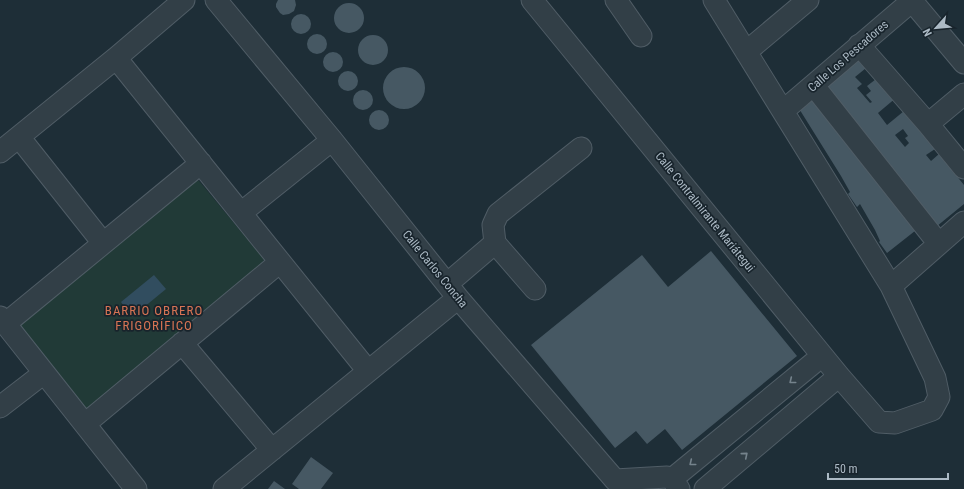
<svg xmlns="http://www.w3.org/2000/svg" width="964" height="489" font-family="'Roboto Condensed',sans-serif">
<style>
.green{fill:#213a37}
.water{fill:#314d5f}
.building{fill:#465863;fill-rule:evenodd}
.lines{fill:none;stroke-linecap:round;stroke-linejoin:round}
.minor-casing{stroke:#505d66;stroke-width:23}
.minor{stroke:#323f47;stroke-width:21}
.oneway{stroke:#75838c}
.labels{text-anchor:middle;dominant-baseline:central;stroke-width:3.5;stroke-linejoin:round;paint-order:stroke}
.street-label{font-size:12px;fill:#acbac5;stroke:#18242c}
.neighbourhood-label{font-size:13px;letter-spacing:1px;fill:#d77454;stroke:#18242c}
</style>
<rect width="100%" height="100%" fill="#1e2e37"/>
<path class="green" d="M193,179L199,181L264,259L263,263L86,410L16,325Z"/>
<path class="water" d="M154,275L166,289L132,317L121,302Z"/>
<path class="building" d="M278,0H295L296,5L294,11L289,14L283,15L280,13L276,7V4Z
M334 18a15 15 0 1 1 30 0a15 15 0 1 1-30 0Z
M291 24a10 10 0 1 1 20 0a10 10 0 1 1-20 0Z
M307 44a10 10 0 1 1 20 0a10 10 0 1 1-20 0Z
M358 50a15 15 0 1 1 30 0a15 15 0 1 1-30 0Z
M861,52L871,64L855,77L862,84L857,88L870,103L872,102L866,95L871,91L867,86L880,76L897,97L878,113L887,125L904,111L935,149L926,155L931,161L939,154L964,185V204L931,231L816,89ZM903,129L908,136L905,138L909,143L905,147L895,135Z
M323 62a10 10 0 1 1 20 0a10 10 0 1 1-20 0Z
M383 88a21 21 0 1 1 42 0a21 21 0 1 1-42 0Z
M338 81a10 10 0 1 1 20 0a10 10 0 1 1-20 0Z
M353 100a10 10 0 1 1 20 0a10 10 0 1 1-20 0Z
M814,94L920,227L887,253L879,242L880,241L875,230L860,204L857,207L848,194L850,192L841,176L798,107Z
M369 120a10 10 0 1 1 20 0a10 10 0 1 1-20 0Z
M711,251L797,356L682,450L665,429L647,444L636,431L615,448L531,345L642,255L668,287Z
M311,457L333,473L321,489H299L292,484Z
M274,481L285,489H268Z"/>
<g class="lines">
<defs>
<path id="minor" d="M216,0L332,140L458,298L615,480L667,477L672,479L679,489
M532,0L839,376L879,422L895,423L932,410L939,397L935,378L891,286L714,0
M616,0L641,36
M912,1L964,63
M859,45L928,124L964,168
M746,52L808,0
M116,58L368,371
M814,86L939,244
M783,111L913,0
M928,124L964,94
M19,137L103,243
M0,152L116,58L184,0
M241,213L332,140
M495,243L535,289
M447,284L495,243L493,225L498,214L581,148
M891,286L964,222
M0,317L136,489
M5,324L201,163
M182,343L272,450
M0,407L44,373
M85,424L280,262
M672,479L822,356
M224,489L458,298
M705,489L839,376"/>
</defs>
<use href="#minor" class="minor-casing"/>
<use href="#minor" class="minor"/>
</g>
<defs><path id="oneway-chevron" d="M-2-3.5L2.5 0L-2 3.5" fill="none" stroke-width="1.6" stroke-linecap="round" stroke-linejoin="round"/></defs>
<g class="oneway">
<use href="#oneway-chevron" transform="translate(792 381) rotate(141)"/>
<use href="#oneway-chevron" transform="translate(745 455) rotate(-40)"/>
<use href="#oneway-chevron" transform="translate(692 463) rotate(141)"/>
</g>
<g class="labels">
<g class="street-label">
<text transform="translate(848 56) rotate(-41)">Calle Los Pescadores</text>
<text transform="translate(705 212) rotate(51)">Calle Contralmirante Mariátegui</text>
<text transform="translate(435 269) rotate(51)">Calle Carlos Concha</text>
</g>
<g class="neighbourhood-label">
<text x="154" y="310">BARRIO OBRERO<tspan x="154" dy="15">FRIGORÍFICO</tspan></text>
</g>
</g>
<g transform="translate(936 28) rotate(243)" stroke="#18242c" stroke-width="3" paint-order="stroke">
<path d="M0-3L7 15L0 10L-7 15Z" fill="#acbac5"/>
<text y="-6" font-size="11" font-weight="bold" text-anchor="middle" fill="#acbac5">N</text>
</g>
<path d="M828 473v6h120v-6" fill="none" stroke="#acbac5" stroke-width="2"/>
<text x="834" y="473" font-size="12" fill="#acbac5" stroke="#18242c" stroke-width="3" paint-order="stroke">50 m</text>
</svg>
